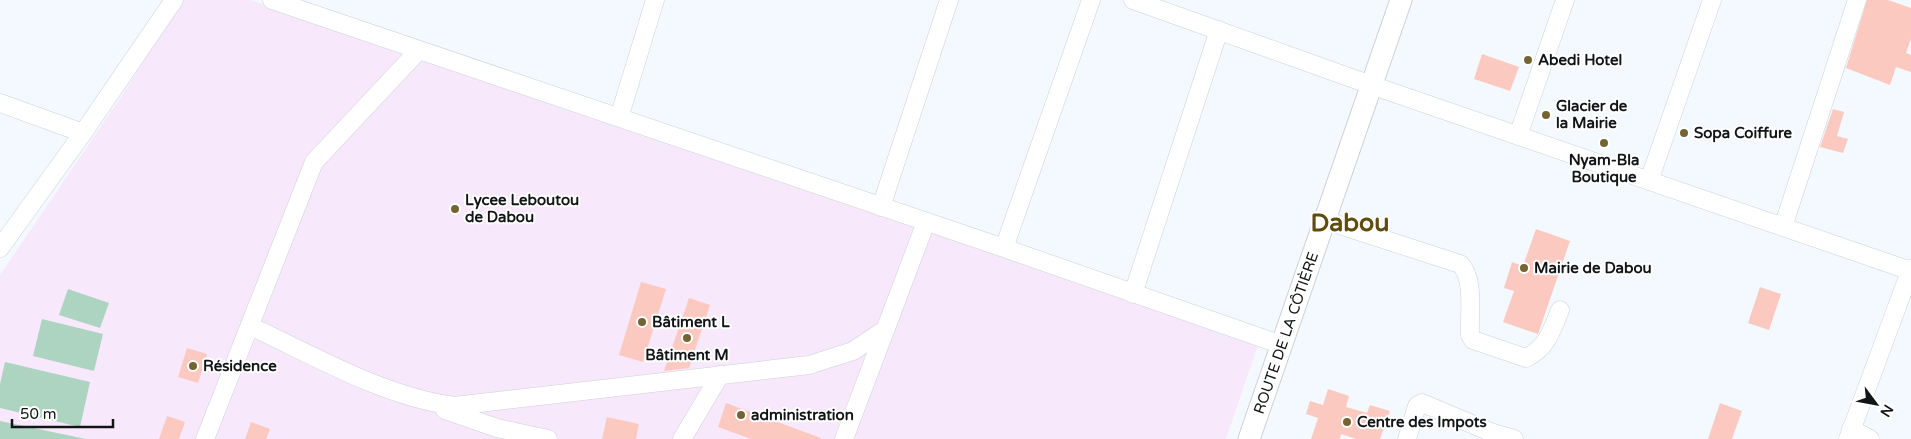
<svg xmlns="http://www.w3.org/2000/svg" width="1911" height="439" font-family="'Varela Round',sans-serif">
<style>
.education{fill:#f8e8fb}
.green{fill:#add4c1}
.building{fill:#fbc9c0}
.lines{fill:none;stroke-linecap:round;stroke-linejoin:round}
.minor-casing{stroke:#cbd1d6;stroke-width:19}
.major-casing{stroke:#cbd1d6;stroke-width:23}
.minor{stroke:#fff;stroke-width:18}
.major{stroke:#fff;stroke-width:21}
.poi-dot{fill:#746432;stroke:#fff;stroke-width:2}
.labels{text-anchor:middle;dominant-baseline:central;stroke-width:4;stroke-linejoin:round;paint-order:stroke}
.poi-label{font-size:15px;font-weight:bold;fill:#121416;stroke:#fff;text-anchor:start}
.street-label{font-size:15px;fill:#121416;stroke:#fff}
.town-label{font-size:25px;font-weight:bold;fill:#5e4d0f;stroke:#fff}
</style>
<rect width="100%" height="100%" fill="#f3f9ff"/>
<path class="education" d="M181,0H250L277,8L1259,342L1226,439H0V275L121,97Z"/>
<path class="green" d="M68,289L109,303L100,328L59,315Z
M42,319L103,334L94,371L33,356Z
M5,362L90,382L80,427L0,408V384Z
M0,421L86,439H0Z"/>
<path class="building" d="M1867,0H1888L1911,8V39L1906,53L1911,55V72L1896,67L1890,85L1846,68Z
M1482,54L1519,67L1510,91L1474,79Z
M1833,109L1844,112L1837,136L1848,139L1843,153L1820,147Z
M1536,229L1570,241L1538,334L1503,322L1514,291L1504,288L1512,262L1523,266Z
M641,282L666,289L643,362L619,355Z
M1760,287L1781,294L1769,330L1748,323Z
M689,298L710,305L689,368L664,371Z
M187,348L207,354L198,383L178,377Z
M1328,389L1349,396L1346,407L1367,413L1370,405L1390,411L1380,439H1356L1341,434L1340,439H1311L1318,418L1306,414L1310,401L1323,405Z
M726,403L821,438V439H751L718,427Z
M1720,403L1742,411L1732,439H1708Z
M167,416L185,422L179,439H159Z
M607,417L639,424L636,439H602Z
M251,422L270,429L266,439H245Z"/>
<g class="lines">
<defs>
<path id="minor" d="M272,0L1004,248L1282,345
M1133,0L1371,85L1911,271
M0,103L83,133
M619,118L655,0
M1518,136L1565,0
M1649,181L1712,0
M881,207L949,0
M1324,220L1460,264C1475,278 1469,315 1470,335L1473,340L1526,358C1547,348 1552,330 1560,310
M1783,227L1857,0
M0,248L83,133L174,0
M1004,248L1091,0
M1133,294L1219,30
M250,326C315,356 382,396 454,406L809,365L853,351L886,329
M445,410L497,428L548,439
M1851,429L1870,439
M205,439L314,162L419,50
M682,439L720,375
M844,439L926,222
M1407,439L1417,406L1422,403L1493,433L1514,439
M1848,439L1911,269"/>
<path id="major" d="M1249,439L1401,0"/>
</defs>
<use href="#minor" class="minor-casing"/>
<use href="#major" class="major-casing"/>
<use href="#minor" class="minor"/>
<use href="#major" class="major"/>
</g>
<g class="poi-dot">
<circle cx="1528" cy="60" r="5"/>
<circle cx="1546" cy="115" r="5"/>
<circle cx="1684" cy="133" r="5"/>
<circle cx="1604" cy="143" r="5"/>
<circle cx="455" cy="209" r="5"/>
<circle cx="1524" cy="268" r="5"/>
<circle cx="642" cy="322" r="5"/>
<circle cx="687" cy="338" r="5"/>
<circle cx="193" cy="366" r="5"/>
<circle cx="741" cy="415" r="5"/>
<circle cx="1347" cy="422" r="5"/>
</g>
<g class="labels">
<g class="poi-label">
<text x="1538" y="60">Abedi Hotel</text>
<text x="1556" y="106">Glacier de<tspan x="1556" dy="17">la Mairie</tspan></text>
<text x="1694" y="133">Sopa Coiffure</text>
<text x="1604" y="160" text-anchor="middle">Nyam-Bla<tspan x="1604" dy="17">Boutique</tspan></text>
<text x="465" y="200">Lycee Leboutou<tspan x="465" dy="17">de Dabou</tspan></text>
<text x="1534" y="268">Mairie de Dabou</text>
<text x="652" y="322">Bâtiment L</text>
<text x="687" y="355" text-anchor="middle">Bâtiment M</text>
<text x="203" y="366">Résidence</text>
<text x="751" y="415">administration</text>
<text x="1357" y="422">Centre des Impots</text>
</g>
<g class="street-label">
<text transform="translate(1286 333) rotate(-71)">ROUTE DE LA CÔTIÈRE</text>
</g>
<g class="town-label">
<text x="1350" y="223">Dabou</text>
</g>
</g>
<g transform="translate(1876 404) rotate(122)" stroke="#ffffff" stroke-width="4" paint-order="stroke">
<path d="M0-4L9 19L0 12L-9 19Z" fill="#121416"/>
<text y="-8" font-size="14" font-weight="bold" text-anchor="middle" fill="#121416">N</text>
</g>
<path d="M12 419v8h101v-8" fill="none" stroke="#121416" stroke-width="2.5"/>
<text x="20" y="419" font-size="15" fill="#121416" stroke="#ffffff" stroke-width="4" paint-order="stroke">50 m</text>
</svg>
